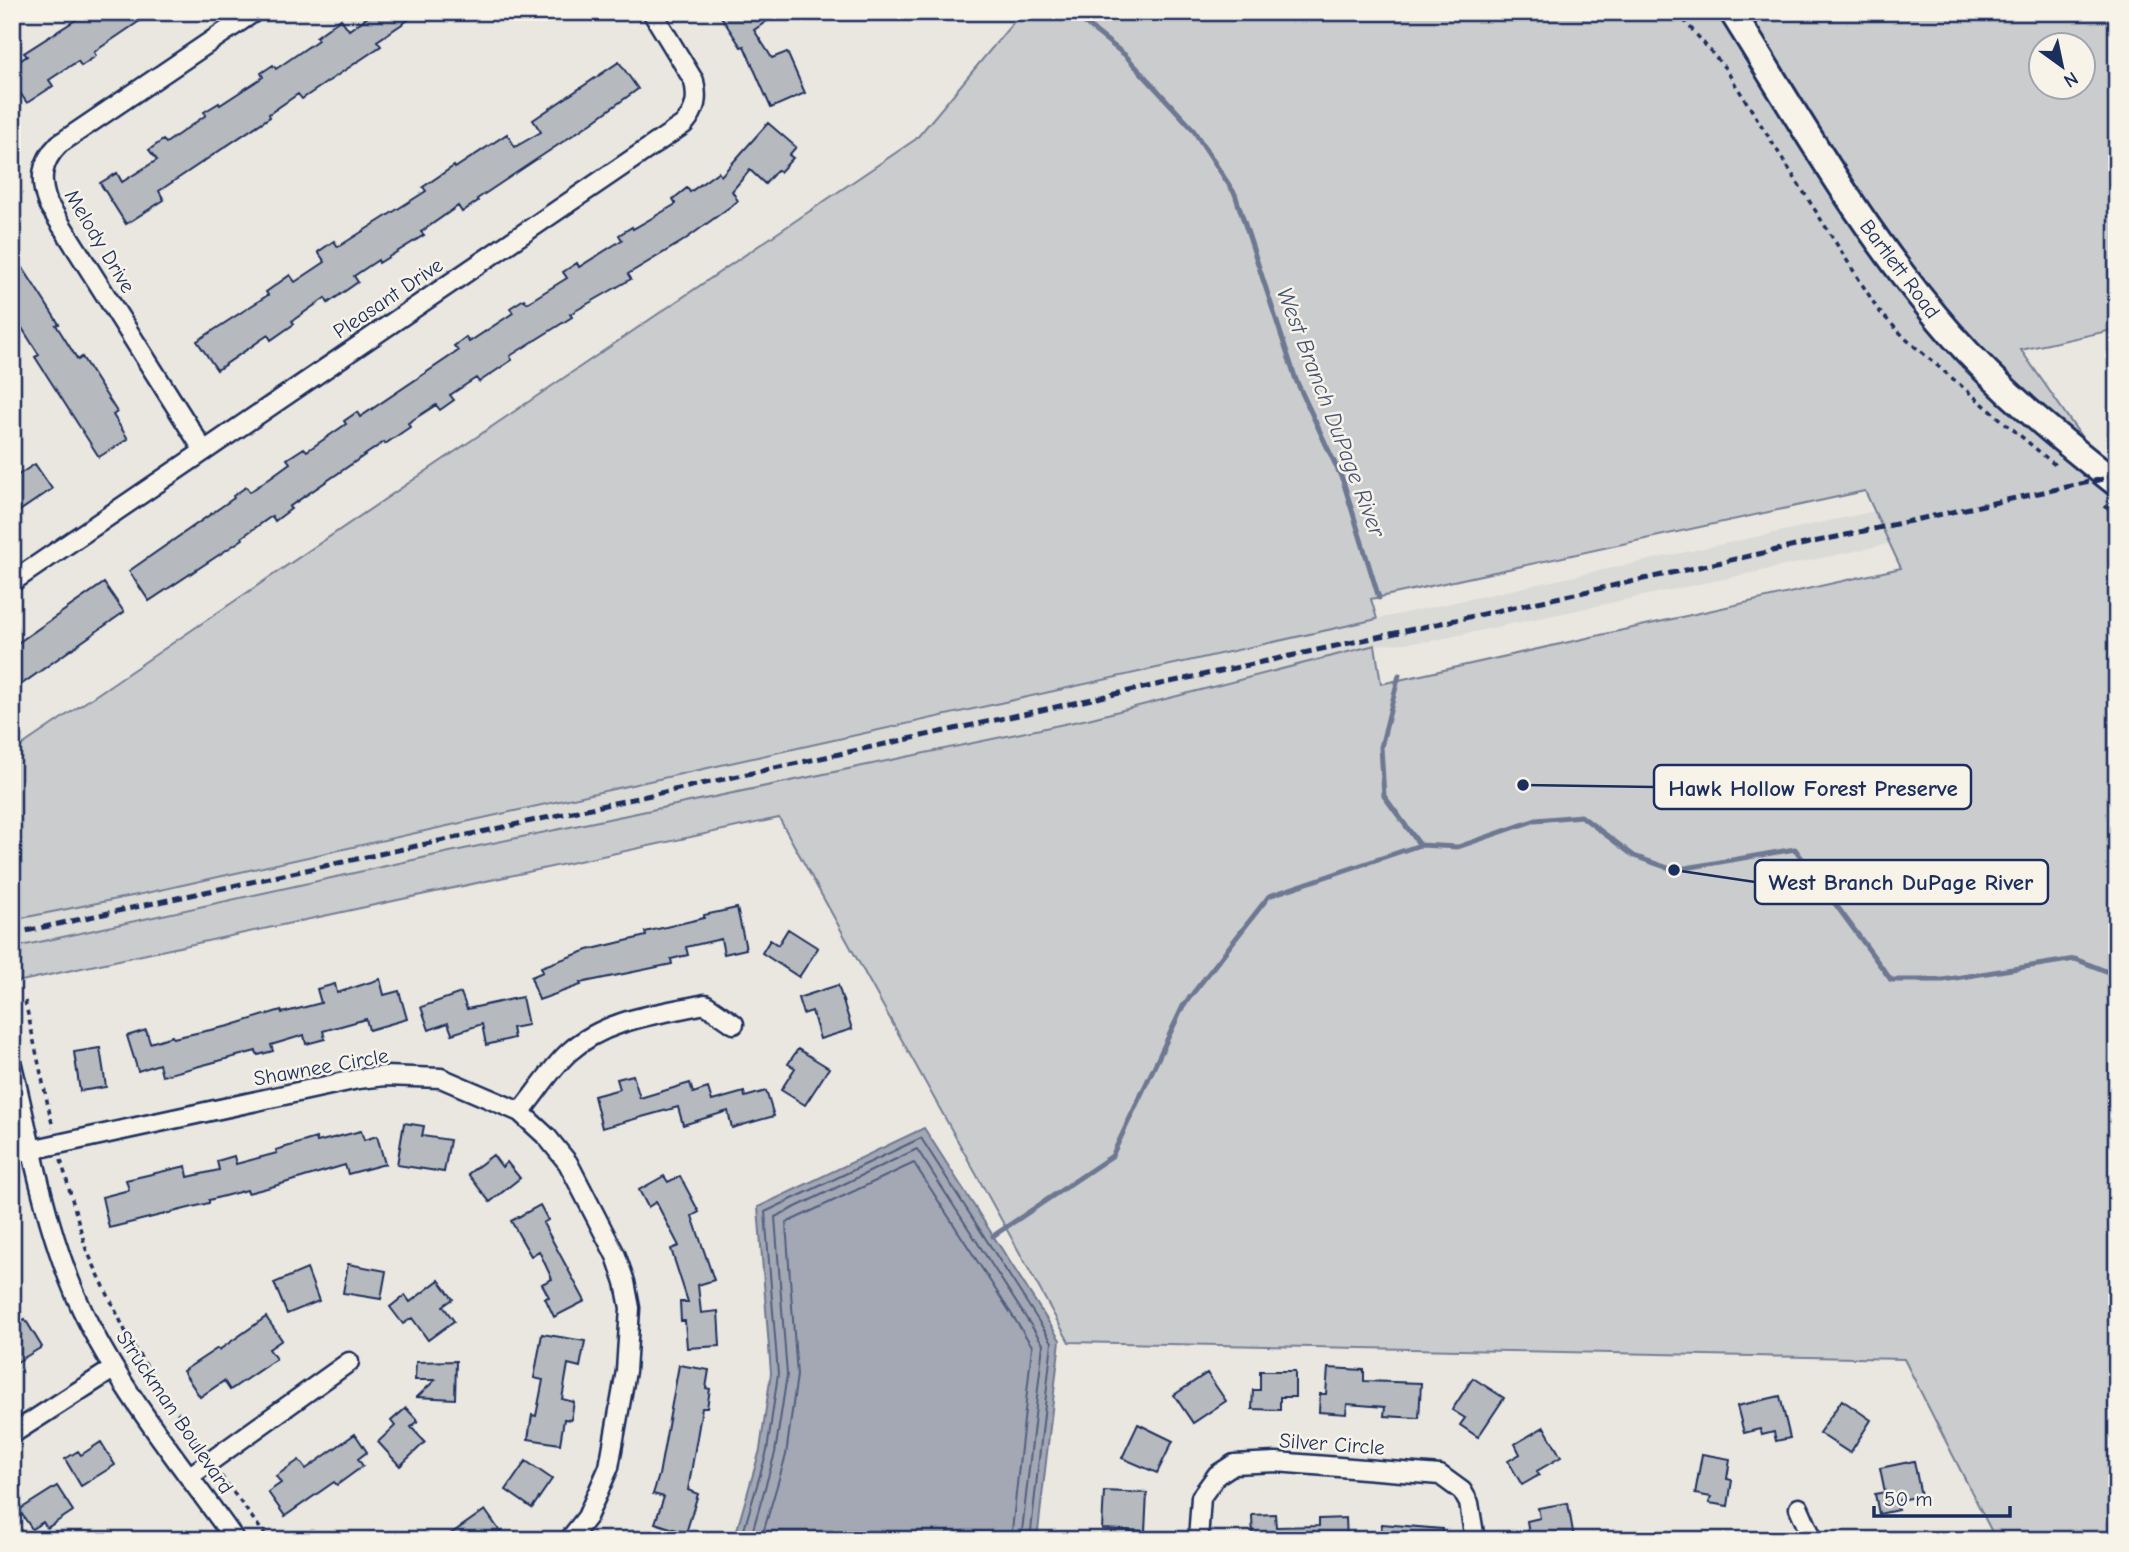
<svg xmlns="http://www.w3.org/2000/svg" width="2129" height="1552" font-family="'Comic Neue',sans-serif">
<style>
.built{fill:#dadad6}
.green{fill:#cbcccd;stroke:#737e96;stroke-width:2;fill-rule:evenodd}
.water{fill:#a3a8b4;stroke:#6d7892;stroke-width:2}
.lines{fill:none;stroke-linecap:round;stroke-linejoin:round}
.shore{stroke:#515f80;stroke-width:2}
.stream{stroke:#6d7892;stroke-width:5}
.building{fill:#b6babf;stroke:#1b2f5e;stroke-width:2}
.street-casing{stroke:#1b2f5e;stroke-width:23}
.secondary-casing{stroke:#1b2f5e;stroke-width:30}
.path{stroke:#1b2f5e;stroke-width:3.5;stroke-dasharray:5 5;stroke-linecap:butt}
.street{stroke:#f7f3e8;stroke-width:18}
.secondary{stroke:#f7f3e8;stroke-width:24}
.rail{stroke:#1b2f5e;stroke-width:5;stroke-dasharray:10 5;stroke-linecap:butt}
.labels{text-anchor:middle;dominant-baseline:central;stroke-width:5;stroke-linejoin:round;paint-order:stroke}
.street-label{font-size:21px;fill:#1b2f5e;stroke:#f7f3e8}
.water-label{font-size:23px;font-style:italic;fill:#445378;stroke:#f7f3e8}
.leader{fill:none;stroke:#1b2f5e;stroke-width:2.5}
.callout-dot{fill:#1b2f5e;stroke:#f7f3e8;stroke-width:2.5}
.callout{fill:#f7f3e8;stroke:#1b2f5e;stroke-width:2.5}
.callout-label{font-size:23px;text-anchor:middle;font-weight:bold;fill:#1b2f5e}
</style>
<rect width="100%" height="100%" fill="#eae7e0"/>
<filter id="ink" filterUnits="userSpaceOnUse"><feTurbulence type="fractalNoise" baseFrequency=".0143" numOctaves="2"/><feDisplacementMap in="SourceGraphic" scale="14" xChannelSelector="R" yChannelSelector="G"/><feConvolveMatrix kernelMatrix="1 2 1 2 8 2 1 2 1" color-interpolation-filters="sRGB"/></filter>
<g filter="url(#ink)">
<path class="built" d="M2055,472L1944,532L1431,641L1375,645L1088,719L445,853L12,948V920L142,894L1377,619Z"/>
<path class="green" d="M1022,12H2117V329L2021,350L2117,488V1540H1996L1904,1359L1069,1342L779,818L12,983V948L445,853L1088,719L1375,645L1381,684L1901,568L1865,491L1371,599L1377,619L142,894L12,920V752L916,139ZM2042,46H2084V88H2042Z"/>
<path class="water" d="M924,1128L1060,1340L1037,1540H734L760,1450L771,1373L758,1207Z"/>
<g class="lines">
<path class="shore" d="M741,1540L767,1451L778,1374L765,1212L921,1138L1052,1342L1030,1540
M750,1540L775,1453L787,1375L775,1217L917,1149L1043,1344L1021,1540
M761,1540L786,1455L797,1375L786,1223L914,1163L1032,1346L1011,1540"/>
<path class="stream" d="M1071,12L1125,55L1192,128L1235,194L1296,380L1343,481L1379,598
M1399,675L1381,747L1384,796L1420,845L1458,847L1536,820L1581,816L1634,856L1674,870L1795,849L1891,980H1943L2075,959L2111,973L2114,1025L2117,1028
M993,1236L1112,1156L1183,1006L1269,896L1420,845"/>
</g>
<path class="building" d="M84,12H153L94,52L96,56L81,66L78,61L49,80L53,86L27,103L12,81V66L27,56L24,53L77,19L76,18Z
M375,12H420L377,41L381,46L302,99L298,94L269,114L270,117L159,191L164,200L126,224L100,183L117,173L122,182L157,160L149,150L163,140L166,143L206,115L204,112L219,103L220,105L263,77L261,73L273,65L276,69L318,40L316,37L341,19L349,30Z
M718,12H780L754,30L772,58L787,52L805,93L771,108L744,46L741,47Z
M619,62L638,89L588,125L477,199L478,201L462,212L458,206L421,232L424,235L379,263L378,260L354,276L358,282L328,303L325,298L292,321L294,324L271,340L268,335L217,370L197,341L268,295L266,292L290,275L295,282L325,262L318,252L334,241L338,247L426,191L423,187L454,166L455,168L507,134L515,147L541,132L533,120Z
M768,123L796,147L789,155L793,158L780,172L777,170L765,184L750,170L732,191L738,201L683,241L628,274L631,279L570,314L572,317L510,356L512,360L479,382L476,378L450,395L454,400L440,410L436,405L408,423L410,427L385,444L384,442L289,507L291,509L275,521L272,516L242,537L243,539L149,601L129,571L234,498L233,496L246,487L250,492L290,463L287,459L304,448L307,451L346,424L344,421L357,412L360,417L458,351L454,346L466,337L469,342L513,313L510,308L524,299L527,303L567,278L563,272L577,263L579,267L622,240L619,235L632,227L633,229L676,204L673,199L687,188L690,192L718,172L721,176Z
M12,251L59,324L56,325L78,360L82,357L117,412L113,415L128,439L99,457L35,357L39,355L12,312Z
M35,464L52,489L12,516V479Z
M104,583L124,612L12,691V647Z
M737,908L746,949L724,954L721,939L686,947L688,955L671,959L672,964L580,983L581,985L539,1000L531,977L543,972L541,967L588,950L646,936L645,932L704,918V915Z
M788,929L818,948L799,977L762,953L770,940L778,945Z
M380,979L384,995L399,991L407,1019L369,1030L366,1019L323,1031L325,1039L306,1044L304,1035L271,1045L273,1051L258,1055L256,1051L162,1076L159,1064L138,1071L127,1036L146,1030L150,1043L172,1036L173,1038L229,1026L281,1010L282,1013L321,1003L317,989L335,984L337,993Z
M838,985L852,1029L820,1039L812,1011L803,1014L798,998Z
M461,993L467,1009L522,997L528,1025L512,1028L514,1038L486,1045L482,1024L452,1034L448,1023L429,1030L421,1007Z
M100,1048L106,1087L80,1091L74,1052Z
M798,1049L829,1068L805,1105L781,1090L795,1068L788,1064Z
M633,1075L640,1098L690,1083L693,1093L708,1088L712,1101L744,1092L745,1097L766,1091L774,1116L732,1128L728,1111L683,1125L678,1107L602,1128L594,1096L620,1089L617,1079Z
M404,1123L424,1126L422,1136L450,1140L444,1172L397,1165Z
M361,1131L364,1140L377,1136L385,1164L348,1174L345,1165L271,1187L248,1193L247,1190L209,1200V1203L109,1228L102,1197L129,1190L126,1180L186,1166L188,1177L219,1170L217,1161L234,1156L236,1164L277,1153L276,1150L316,1138L317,1142Z
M493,1155L502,1167L507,1162L520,1178L490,1202L468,1174Z
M664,1176L668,1182L680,1176L699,1212L692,1216L714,1280L698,1285L701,1313L718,1311L720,1346L687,1348L685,1321H681L680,1302H688L671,1249L679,1246L656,1202L648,1207L639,1190Z
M540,1205L548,1220L543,1223L585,1301L554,1317L545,1298L549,1297L542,1284L552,1279L539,1251L531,1256L511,1221Z
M348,1264L386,1271L381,1299L343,1293Z
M307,1269L319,1301L287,1314L274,1283Z
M439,1280L453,1299L443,1306L454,1321L428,1340L412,1318L403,1324L390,1307L405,1295L410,1302Z
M266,1317L282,1340L269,1349L276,1359L230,1390L224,1381L200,1397L183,1371L218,1348L219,1350Z
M25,1319L42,1347L12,1365V1327Z
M542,1334L585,1341L580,1367L568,1364L562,1399L574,1402L571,1420L564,1419L560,1444L528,1439L532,1415L536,1416L543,1380L534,1378Z
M456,1361L455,1399L417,1397L435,1380H415L416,1362Z
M679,1365L709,1370L706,1388L710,1389L707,1408H702L688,1490L698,1494L686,1533L655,1523L664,1497L653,1494L659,1475Z
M1328,1368L1364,1370V1381L1421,1383L1419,1418L1384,1416L1385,1407L1347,1404L1346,1414L1319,1412L1320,1394H1326Z
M1260,1371H1295V1397H1280V1410L1252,1409L1253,1390H1260Z
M1207,1373L1226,1401L1193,1423L1174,1395Z
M1473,1378L1504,1398L1478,1437L1460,1425L1465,1418L1452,1410Z
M1780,1396L1790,1438L1776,1441L1774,1432L1762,1435L1760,1429L1744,1433L1737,1406Z
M1842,1400L1871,1420L1850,1453L1819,1433Z
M406,1408L418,1421L411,1427L425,1442L400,1466L378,1442L395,1426L391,1421Z
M1138,1424L1173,1441L1157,1473L1122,1458Z
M1544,1427L1561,1457L1537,1471L1539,1475L1522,1485L1508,1461L1520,1454L1515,1444Z
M355,1434L367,1452L358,1459L363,1466L337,1485L334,1482L285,1516L268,1492L281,1483L276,1476L299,1460L306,1469Z
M101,1442L115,1465L81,1486L65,1459L78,1451L81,1455Z
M1702,1454L1730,1459L1727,1479L1732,1480L1728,1506L1709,1503L1711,1497L1695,1494Z
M526,1461L552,1479L532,1508L506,1490Z
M1914,1461L1921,1496L1896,1501L1898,1510L1879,1514L1875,1494L1885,1492L1880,1468Z
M57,1486L73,1511L47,1528L43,1522L32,1529L19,1510Z
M1104,1491L1147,1493L1145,1531L1102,1529Z
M1568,1503L1574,1538L1530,1540L1527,1521L1540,1518L1538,1508Z
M485,1510L506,1540H442Z
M1275,1514L1276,1527L1319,1526V1519L1346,1518L1347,1540H1253L1252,1515Z
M1382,1524L1442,1529V1540H1380Z"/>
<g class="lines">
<defs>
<path id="street" d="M204,451L48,204C39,180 41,162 59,144L254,12
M12,582L684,124C696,110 698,99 694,81L652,12
M12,1065C33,1153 48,1244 89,1324C127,1399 186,1471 235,1540
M520,1112C536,1093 550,1070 568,1053C605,1019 658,1014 705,1004L734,1024
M12,1154L358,1079L385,1076L441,1078L520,1112L547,1137L568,1163L616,1256L625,1282L630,1308L626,1371L609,1467L587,1517L569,1540
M12,1434L113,1369
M190,1476L349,1362
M1799,1508L1813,1540
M1198,1540L1201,1497L1217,1475L1234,1464L1276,1462L1440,1475L1462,1491L1469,1503L1475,1540"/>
<path id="secondary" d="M1732,12C1801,122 1865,236 1951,334C2000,390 2059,438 2117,484"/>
</defs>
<use href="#street" class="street-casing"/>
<use href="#secondary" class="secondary-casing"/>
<path class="path" d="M1677,12L1725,68L1879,311L1907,340L2055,465
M2105,506L2117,518
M25,1001L53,1128
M61,1160L86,1249L131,1343L200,1446
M221,1476L269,1540"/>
<use href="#street" class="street"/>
<use href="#secondary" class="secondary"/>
<path class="rail" d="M12,934L2117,476"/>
</g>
</g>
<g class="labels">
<g class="street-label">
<text transform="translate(100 241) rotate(59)">Melody Drive</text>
<text transform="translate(1900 269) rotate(53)">Bartlett Road</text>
<text transform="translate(388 298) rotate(-34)">Pleasant Drive</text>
<text transform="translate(321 1067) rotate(-10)">Shawnee Circle</text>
<text transform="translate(175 1412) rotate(56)">Struckman Boulevard</text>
<text transform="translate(1332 1444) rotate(4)">Silver Circle</text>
</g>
<g class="water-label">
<text transform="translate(1331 412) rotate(69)">West Branch DuPage River</text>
</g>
</g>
<path class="leader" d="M1523 785L1654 787M1674 870L1755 882"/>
<g class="callout-dot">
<circle cx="1523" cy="785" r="7"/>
<circle cx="1674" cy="870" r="7"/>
</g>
<g class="callout">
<rect x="1654" y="765" width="317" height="44" rx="7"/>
<rect x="1755" y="860" width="293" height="44" rx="7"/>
</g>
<g class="callout-label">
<text x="1813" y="796">Hawk Hollow Forest Preserve</text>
<text x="1901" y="890">West Branch DuPage River</text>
</g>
<rect width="2129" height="1552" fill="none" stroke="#f7f3e8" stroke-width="42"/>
<rect x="21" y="21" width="2087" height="1510" fill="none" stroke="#1b2f5e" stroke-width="2.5" filter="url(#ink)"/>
<g transform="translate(2062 66) rotate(147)"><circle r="33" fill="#f7f3e8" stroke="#9fa5b1" stroke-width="2"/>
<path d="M0-5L12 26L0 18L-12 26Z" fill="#1b2f5e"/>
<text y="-10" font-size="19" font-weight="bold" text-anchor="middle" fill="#1b2f5e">N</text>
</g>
<path d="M1874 1506v10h136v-10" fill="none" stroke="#1b2f5e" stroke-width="3.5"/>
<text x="1884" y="1506" font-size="21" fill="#1b2f5e" stroke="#f7f3e8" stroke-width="5" paint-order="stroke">50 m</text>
</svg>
